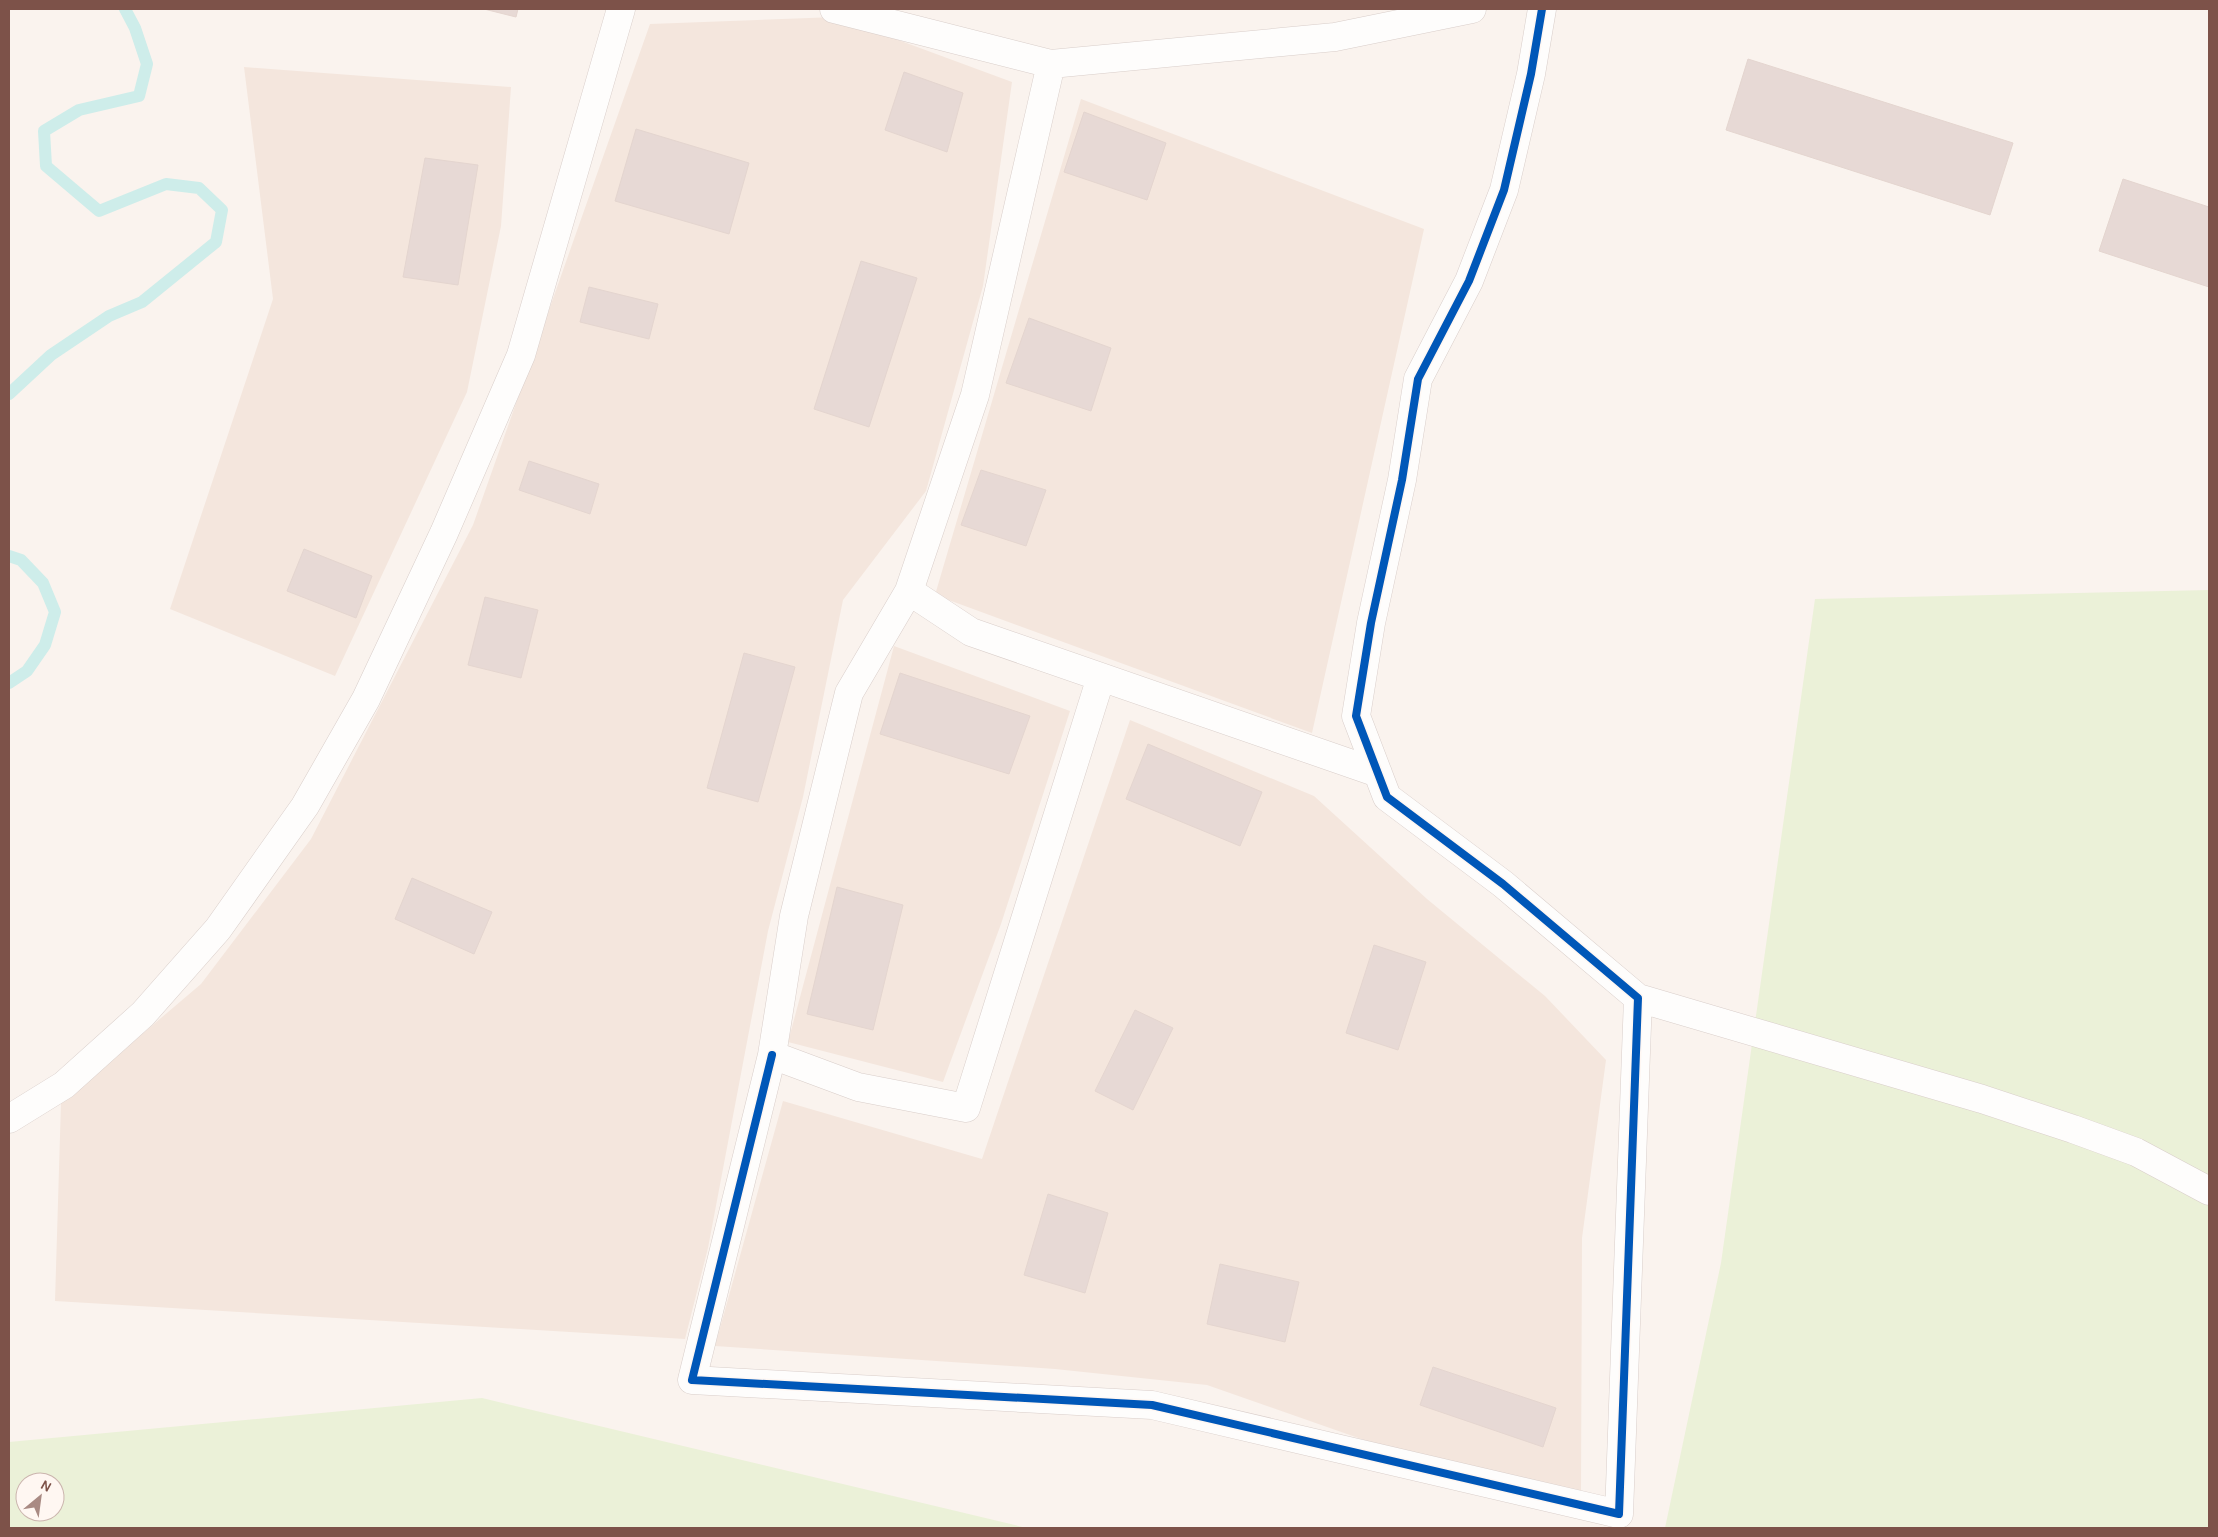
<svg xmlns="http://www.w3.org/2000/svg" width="2218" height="1537" font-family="Karla,sans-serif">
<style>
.residential{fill:#f4e6dd}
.green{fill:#ebf1d8;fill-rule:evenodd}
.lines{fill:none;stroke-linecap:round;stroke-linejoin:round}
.stream{stroke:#ceedea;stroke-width:12}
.building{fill:#e7d9d5;stroke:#e4d5cf}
.minor-casing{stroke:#d9ceca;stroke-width:29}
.minor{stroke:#fefdfc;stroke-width:28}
.cycleway-casing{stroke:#fff7f2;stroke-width:11}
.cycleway{stroke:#0057b8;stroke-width:8}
</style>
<rect width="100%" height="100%" fill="#faf3ee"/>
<path class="residential" d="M836,17L1012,82L983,286L926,491L843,600L803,797L768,931L708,1248L685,1339L55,1301L61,1103L201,984L311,839L473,525L650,24Z
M244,67L511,87L501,226L467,392L335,676L170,609L273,299Z
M1081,99L1424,229L1312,733L935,595Z
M894,646L1070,711L1001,924L943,1082L788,1042Z
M1130,720L1314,796L1427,899L1545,996L1606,1060L1582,1238L1581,1493L1461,1474L1207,1385L1055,1369L715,1346L783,1101L982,1159Z"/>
<path class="green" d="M2209,590V1528H1665L1721,1263L1815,599Z
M482,1398L1027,1528H9V1442ZM25,1482H55V1512H25Z"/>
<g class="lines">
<path class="stream" d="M9,394L51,355L109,316L142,302L216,242L222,210L199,188L166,184L99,211L46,166L44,131L79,110L139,96L147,64L135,28L125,9
M9,556L21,560L43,583L55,612L45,645L27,671L9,683"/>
</g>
<path class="building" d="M484,9H518L516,17Z
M1748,59L2013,143L1990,215L1726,130Z
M904,72L963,93L947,152L885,130Z
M1084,112L1166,143L1147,200L1064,172Z
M636,129L749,163L729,234L615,201Z
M425,158L478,165L458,285L403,277Z
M2123,179L2209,207V287L2099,251Z
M861,261L917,278L869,427L814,409Z
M589,287L658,304L649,339L580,322Z
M1029,318L1111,348L1091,411L1006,383Z
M529,461L599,484L590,514L519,490Z
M981,470L1046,490L1026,546L961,525Z
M304,549L372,576L356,618L287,591Z
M485,597L538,610L521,678L468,665Z
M744,653L795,667L758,802L707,788Z
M900,673L1030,716L1009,774L880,734Z
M1148,744L1262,792L1240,846L1126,799Z
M412,878L492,912L474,954L395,919Z
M837,887L903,905L873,1030L807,1014Z
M1374,945L1426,962L1398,1050L1346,1033Z
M1135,1010L1173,1028L1133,1110L1095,1091Z
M1048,1194L1108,1213L1085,1293L1024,1275Z
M1220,1264L1299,1282L1285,1342L1207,1324Z
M1433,1367L1556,1408L1543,1447L1420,1405Z"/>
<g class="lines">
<defs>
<path id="minor" d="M834,9L1051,64L1335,37L1472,9
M1051,64L975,395L909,591L971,632L1378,773
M909,591L849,693L794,916L772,1055L858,1087L966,1108L1101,677
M1638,998L1982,1099L2073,1129L2136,1152L2209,1191
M772,1055L692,1380L1152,1405L1619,1514L1638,998L1503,884L1387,797L1356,716L1371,623L1402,480L1418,379L1469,281L1504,190L1531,74L1542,9
M9,1119L64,1085L143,1014L218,929L305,806L366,699L444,533L521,355L621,9"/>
</defs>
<use href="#minor" class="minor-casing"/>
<use href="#minor" class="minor"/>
<defs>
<path id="cycleway" d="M772,1055L692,1380L1152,1405L1619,1514L1638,998L1503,884L1387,797L1356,716L1371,623L1402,480L1418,379L1469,281L1504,190L1531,74L1542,9"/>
</defs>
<use href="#cycleway" class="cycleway-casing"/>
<use href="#cycleway" class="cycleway"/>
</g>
<rect width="2218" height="1537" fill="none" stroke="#7d5249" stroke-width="20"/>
<g transform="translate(40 1497) rotate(29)"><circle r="24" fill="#fff7f2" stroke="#cbb5ae"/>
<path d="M0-4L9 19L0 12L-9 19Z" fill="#a98a83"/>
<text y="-8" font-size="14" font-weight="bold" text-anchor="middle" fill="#7d5249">N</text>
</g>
</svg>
